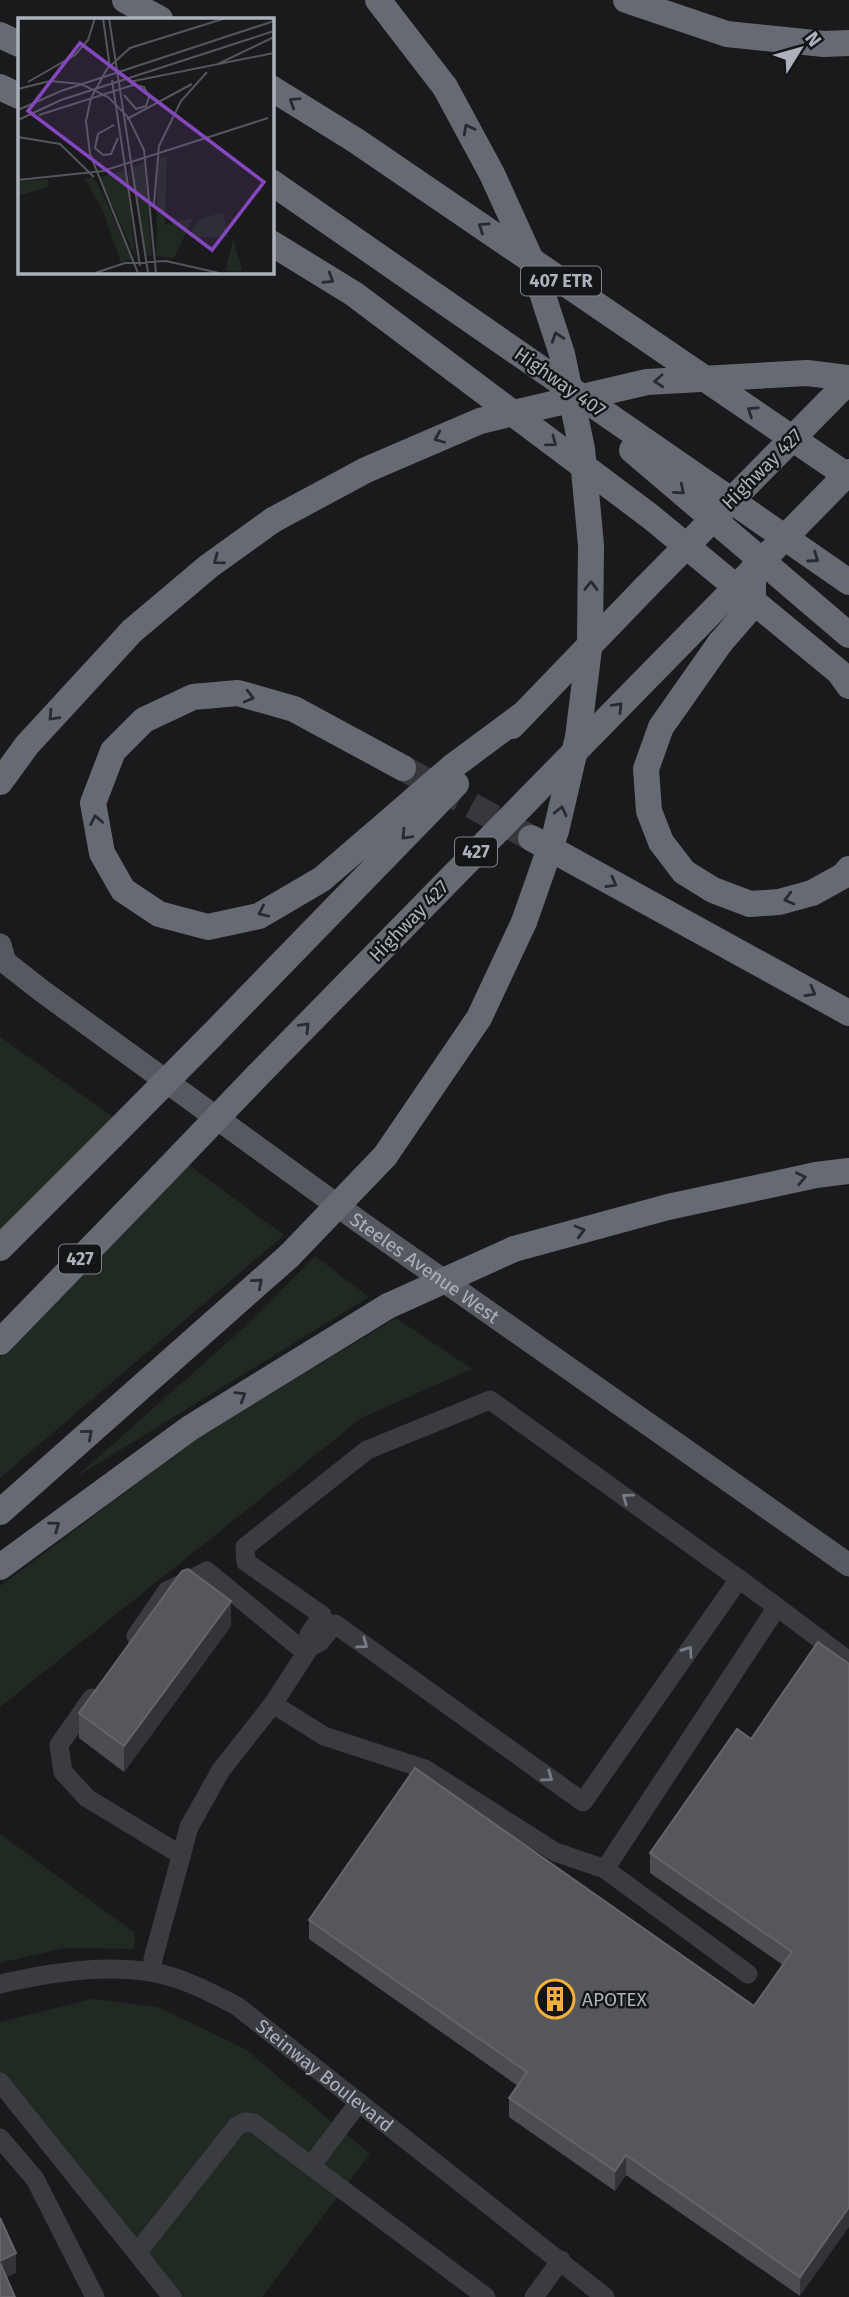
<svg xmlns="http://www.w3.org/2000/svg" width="849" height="2297" font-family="'Fira Sans',sans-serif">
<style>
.green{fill:#212a22}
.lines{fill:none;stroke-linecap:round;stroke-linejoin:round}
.highway-tunnel{stroke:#37383c;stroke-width:26;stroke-dasharray:26 13;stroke-linecap:butt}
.minor{stroke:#3a3c41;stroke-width:19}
.major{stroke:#565960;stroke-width:23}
.highway{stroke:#666a72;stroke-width:26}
.highway-bridge{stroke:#666a72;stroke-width:26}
.wall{fill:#4b4d51}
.shaded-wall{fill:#333437}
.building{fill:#56575c;stroke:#63656b;stroke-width:2}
.oneway{stroke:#282a2e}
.oneway2{stroke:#797c84}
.labels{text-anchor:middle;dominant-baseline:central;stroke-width:5;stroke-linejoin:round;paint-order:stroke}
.shield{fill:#141517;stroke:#7e828a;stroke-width:2}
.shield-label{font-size:18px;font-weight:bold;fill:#acb1bb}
.street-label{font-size:19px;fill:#acb1bb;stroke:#141517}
.poi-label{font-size:19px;fill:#acb1bb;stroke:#141517;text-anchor:start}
.inset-road{fill:none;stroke:#54565c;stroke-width:2}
.view{fill:#8547be;fill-opacity:0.15;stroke:#8547be;stroke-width:3.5}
.inset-edge{fill:none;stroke:#acb1bb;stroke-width:3.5}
</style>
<rect width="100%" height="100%" fill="#1a1a1c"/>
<path class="green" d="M0,1037L113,1117L0,1231Z
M189,1165L284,1235L0,1478V1358Z
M315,1256L369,1297L76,1477L247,1325Z
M396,1318L472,1369L363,1417L0,1707V1586L202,1435Z
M0,1834L135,1933L134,1949L64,1948L0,1963Z
M92,1999L158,2007L245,2049L370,2154L262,2297H163L0,2096V2022Z"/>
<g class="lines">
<path class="highway-tunnel" d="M403,768L531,838"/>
<g class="minor">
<path d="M739,1579L777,1607"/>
<path d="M136,1636L167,1591L207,1571L306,1653"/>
<path d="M92,1698L59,1745L63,1772L87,1798L181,1855"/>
<path d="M273,1704L310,1647L320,1642L335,1624L583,1802L739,1579L490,1400L367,1450L245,1547L246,1562L322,1615L309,1634L310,1647"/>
<path d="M152,1972L153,1959L189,1827L221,1770L273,1704L324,1736L425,1769L555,1852L605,1869"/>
<path d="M748,1974L605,1869L777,1607L849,1661"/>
<path id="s1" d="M0,1984C49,1973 101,1964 151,1972C182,1977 210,1992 237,2006C360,2103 483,2200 605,2297"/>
<path d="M0,2082L172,2297"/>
<path d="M359,2102L311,2166L486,2297"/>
<path d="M0,2138L35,2179L95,2297"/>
<path d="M137,2253L237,2126L245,2122L254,2123L311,2166"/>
<path d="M534,2297L561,2260"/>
</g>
<path class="major" id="s2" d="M0,945L5,962L42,991L360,1222L849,1565"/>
<path class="highway" d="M125,0L160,19
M378,0L445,87
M626,0L727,34L824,44L849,43
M0,35L19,44
M0,87L19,96
M271,88L355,140L849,477
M271,182L849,582
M271,243L354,294L651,517L839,672L849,686
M632,450L849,635
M720,643L661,727L646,769L649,811L661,842L684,872L713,890L750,904L779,902L812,893L843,876L849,869
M512,726L646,587
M403,768L294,709L238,693L193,697L144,720L113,751L93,803L102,853L123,890L159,914L208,927L259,916L322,879L452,767L522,715
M0,782L27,745L132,631L209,566L273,520
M531,838L849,1013
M211,1036L456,784
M257,1076L696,628
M385,1156L479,1018L524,922
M0,1248L112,1136
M514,1249L668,1207L816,1175L849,1171
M0,1342L161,1176
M0,1512L289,1256
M0,1567L190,1428L388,1306"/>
<path class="highway-bridge" d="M445,87L492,174L532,262L562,354L582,449L591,545L590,641L578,737L556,831L524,922
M273,520L366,470L480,421L647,382L807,373L849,378
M646,587L843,387
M696,628L849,472
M720,643L753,605V569
M112,1136L211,1036
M161,1176L257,1076
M289,1256L385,1156
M388,1306L514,1249"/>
</g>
<path class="wall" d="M231,1626L124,1772L79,1738V1713Z
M818,1642L800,2296L626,2175L615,2191L509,2117V2098L518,2086L309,1939V1920L754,2006L783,1965L650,1873V1853L751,1739Z"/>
<path class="shaded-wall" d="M231,1601V1626L124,1772V1746Z
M626,2155V2175L615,2191V2171Z
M849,2207V2227L800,2296V2277Z
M16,2253V2273L0,2280V2261Z"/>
<path class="building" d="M188,1569L231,1601L124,1746L79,1713L182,1571Z
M818,1642L849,1664V2207L800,2277L626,2155L615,2171L509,2098L527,2072L309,1920L415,1768L754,2006L792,1952L650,1853L737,1729L751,1739Z
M0,2218L16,2253L0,2261Z
M0,2263L15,2297H0Z"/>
<defs><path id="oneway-chevron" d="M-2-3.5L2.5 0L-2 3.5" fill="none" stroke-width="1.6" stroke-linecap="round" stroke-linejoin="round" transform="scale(1.75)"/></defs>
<g class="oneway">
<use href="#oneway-chevron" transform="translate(294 102) rotate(-148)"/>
<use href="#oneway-chevron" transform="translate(468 129) rotate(-118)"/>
<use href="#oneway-chevron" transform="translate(483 227) rotate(-146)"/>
<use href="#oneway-chevron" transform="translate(329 279) rotate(32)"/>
<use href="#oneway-chevron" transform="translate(557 337) rotate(-108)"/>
<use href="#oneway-chevron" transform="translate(659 381) rotate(177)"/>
<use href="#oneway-chevron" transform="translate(752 411) rotate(-146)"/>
<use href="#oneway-chevron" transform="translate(439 438) rotate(157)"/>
<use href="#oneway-chevron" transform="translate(552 442) rotate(37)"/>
<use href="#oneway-chevron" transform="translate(680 490) rotate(40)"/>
<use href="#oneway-chevron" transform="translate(814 558) rotate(35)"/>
<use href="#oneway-chevron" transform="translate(218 560) rotate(144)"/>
<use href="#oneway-chevron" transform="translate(591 586) rotate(-89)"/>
<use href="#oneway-chevron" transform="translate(249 697) rotate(15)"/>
<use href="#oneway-chevron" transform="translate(618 707) rotate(-46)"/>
<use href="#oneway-chevron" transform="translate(53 716) rotate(133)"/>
<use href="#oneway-chevron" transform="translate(561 811) rotate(-77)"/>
<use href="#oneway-chevron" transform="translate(96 820) rotate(-101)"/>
<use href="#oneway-chevron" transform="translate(406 835) rotate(134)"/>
<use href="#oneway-chevron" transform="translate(612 883) rotate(29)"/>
<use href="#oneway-chevron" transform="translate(789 899) rotate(165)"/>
<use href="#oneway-chevron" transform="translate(263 912) rotate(155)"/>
<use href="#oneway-chevron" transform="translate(811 992) rotate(29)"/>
<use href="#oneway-chevron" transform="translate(305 1027) rotate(-46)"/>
<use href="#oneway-chevron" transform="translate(801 1178) rotate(-12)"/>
<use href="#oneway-chevron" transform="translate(580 1231) rotate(-15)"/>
<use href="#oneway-chevron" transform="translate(258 1283) rotate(-41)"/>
<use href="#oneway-chevron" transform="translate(241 1396) rotate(-32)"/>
<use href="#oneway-chevron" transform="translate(88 1434) rotate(-41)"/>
<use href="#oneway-chevron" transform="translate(55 1526) rotate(-36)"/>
</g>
<g class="oneway2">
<use href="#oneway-chevron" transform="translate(627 1498) rotate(-144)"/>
<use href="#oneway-chevron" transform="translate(363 1644) rotate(36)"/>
<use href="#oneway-chevron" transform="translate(688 1651) rotate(-55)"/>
<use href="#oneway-chevron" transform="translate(548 1777) rotate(36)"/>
</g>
<defs>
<symbol id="building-ring" viewBox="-11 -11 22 22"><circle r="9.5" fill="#141517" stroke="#f4b03a" stroke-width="1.5"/><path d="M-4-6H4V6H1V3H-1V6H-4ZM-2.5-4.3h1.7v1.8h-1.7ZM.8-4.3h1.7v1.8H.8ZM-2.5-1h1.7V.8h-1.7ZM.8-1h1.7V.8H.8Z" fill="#f4b03a"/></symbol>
</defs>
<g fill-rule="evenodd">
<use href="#building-ring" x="533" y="1977" width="44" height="44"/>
</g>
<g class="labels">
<g class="shield">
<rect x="521" y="266.5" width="80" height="29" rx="5"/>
<rect x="455" y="837.5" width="42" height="29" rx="5"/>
<rect x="59" y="1244.5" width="42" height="29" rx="5"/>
</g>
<g class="shield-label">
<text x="561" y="281">407 ETR</text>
<text x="476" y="852">427</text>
<text x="80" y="1259">427</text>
</g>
<g class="street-label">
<text transform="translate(560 382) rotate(35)">Highway 407</text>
<text transform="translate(762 469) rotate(-45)">Highway 427</text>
<text transform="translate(409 921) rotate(-46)">Highway 427</text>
<text stroke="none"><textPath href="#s2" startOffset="537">Steeles Avenue West</textPath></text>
<text stroke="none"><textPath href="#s1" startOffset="357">Steinway Boulevard</textPath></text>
</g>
<g class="poi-label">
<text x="582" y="1999">APOTEX</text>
</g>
</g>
<g transform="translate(18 18)">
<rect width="256" height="256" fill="#1a1a1c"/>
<path d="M149,138L147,207L175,200L156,240L138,238L140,141ZM126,145L134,238H128L115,149ZM107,152L118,240L82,159ZM75,159L85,176L114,241L103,244L85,193L67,161ZM30,161V169L0,178V164ZM205,194L210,219L170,220L181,202ZM215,221L224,251L219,254L208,252Z" fill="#212a22"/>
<path class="inset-road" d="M85,0L92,50M91,0L130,255M140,0H168M200,46L256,19M94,62L122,248M10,64L57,37L70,22L77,0M111,64L256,35M0,71L32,63L63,66L90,79L110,99L126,132L138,255M0,92L43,73L256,3M21,97L115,67L126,69L131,79L128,88L118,91L106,77M109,101L174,66M0,102L43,82L256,13M96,107L80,116L77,130L85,137L93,136L100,120M0,119L42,126L76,159M0,162L85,153L250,100M136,186L141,128L163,83L189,54M77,255L107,245L148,243L201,255M120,255L72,136L68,103L73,80L89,51L112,30L208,0"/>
<path class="view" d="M62,25L246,164L194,232L10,93Z"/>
<rect width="256" height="256" class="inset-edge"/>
</g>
<g transform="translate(800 49) rotate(53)" stroke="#141517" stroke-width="5" paint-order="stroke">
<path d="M0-5L12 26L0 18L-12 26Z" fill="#acb1bb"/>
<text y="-10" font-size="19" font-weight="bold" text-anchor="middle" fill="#acb1bb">N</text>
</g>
</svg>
